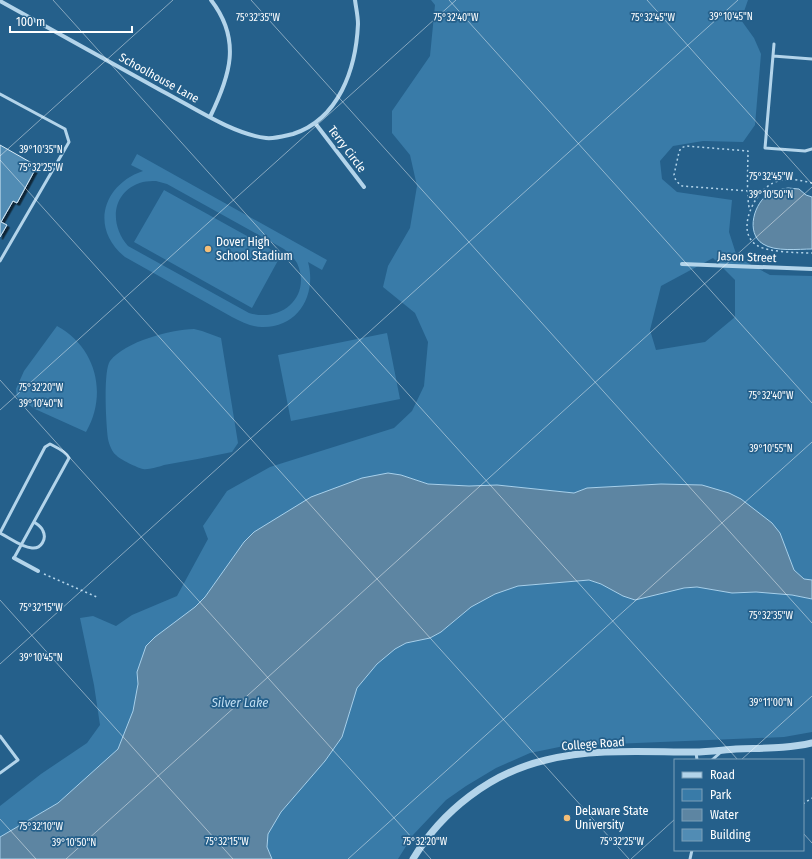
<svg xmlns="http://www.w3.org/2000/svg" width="812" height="859" font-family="'Fira Sans Condensed',sans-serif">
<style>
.green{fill:#397ba8;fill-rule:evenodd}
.water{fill:#5d85a2;stroke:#a7d0eb}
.building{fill:#518cb4;stroke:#d7ebf8;filter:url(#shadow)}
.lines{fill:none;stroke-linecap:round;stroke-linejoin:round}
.path{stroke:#b3d4ea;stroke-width:1.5;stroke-dasharray:2 3;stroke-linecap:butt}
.service{stroke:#b3d4ea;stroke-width:3}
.minor{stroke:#b3d4ea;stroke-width:4}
.tertiary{stroke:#b3d4ea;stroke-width:7}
.ticks{fill:none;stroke:#fff;stroke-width:1;stroke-opacity:0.45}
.poi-dot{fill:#f4be77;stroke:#25608b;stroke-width:1.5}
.labels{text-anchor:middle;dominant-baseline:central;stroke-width:3.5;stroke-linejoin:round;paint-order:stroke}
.street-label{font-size:12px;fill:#fff;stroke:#25608b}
.poi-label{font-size:12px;fill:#fff;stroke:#25608b;text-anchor:start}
.water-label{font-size:13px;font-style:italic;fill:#bfddf1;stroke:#25608b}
.ticks-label{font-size:10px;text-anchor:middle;fill:#fff;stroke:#25608b;stroke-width:3.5;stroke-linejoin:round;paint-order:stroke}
</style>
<defs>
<filter id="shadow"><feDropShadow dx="2.5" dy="2.5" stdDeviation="0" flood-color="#0009"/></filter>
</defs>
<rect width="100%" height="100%" fill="#25608b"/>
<path class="green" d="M431,0H748L741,20L754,38L761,54L755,125L743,142L703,141L673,146L660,161L662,179L677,192L732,200L729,232L737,257L770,275L812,276V580L804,579L794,570L780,533L702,485L661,484L587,488L574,493L497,485L469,486L428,484L401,475L254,532L244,542L205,597L137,672L138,684L133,711L118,749L58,803L0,837V806L41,774L87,743L100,725L94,685L80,618L93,616L116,626L132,615L177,596L208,539L203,526L227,491L270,467L394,428L412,411L424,386L428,342L415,313L383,287L388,266L410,228L417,186L410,155L392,133V111L430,56L435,5ZM713,258L735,280V317L705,342L656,350L650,330L661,286Z
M137,154L327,260L322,270L308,262C317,295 298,328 262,327C251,327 242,322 232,317L125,257C90,229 102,185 143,171L131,165ZM156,181L167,184L284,249C289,253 294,258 297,263C312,296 282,323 249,313L128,246C109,224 111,191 143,182C147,181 152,181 156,181Z
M164,190L281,255L252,308L134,242Z
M57,326C96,347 108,394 86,432L35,409L17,397L16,389L24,371Z
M194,329L202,331L221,338L238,443L232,452C209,457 186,461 164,465C158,467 148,470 143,469C138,468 119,459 116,455C112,452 109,444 108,439C106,425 103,371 110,361C126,341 170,330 194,329Z
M387,333L400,399L291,421L278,355Z
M589,580L601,584L623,596L697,587L732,593L756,592L792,595L812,599V732L784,737L564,746L530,753L496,768L466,786L446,800L413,835L398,859H272L267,847L268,834L281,812L325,761L342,737L357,688L377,664L395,649L406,643L430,638L441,632L471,607L495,594L518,586Z"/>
<path class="water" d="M788,188L799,189L806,195L812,197V249C799,249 775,252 763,244C745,233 754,202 770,193C775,190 783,189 788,188Z
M388,473L401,475L428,484L469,486L497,485L574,493L587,488L661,484L702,485L729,493L741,499L772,523L780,533L794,570L804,579L812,580V599L792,595L756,592L732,593L697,587L684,588L635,600L623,596L601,584L589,580L518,586L495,594L471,607L441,632L430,638L406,643L395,649L377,664L357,688L342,737L325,761L281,812L268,834L267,847L272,859H0V837L58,803L118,749L133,711L138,684L137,672L146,646L155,637L195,607L205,597L244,542L254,532L311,497L362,478Z"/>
<path class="building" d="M0,145L37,166L17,203L13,201L1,222L7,225L0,237Z"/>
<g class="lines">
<path class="path" d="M812,183C800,180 785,177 773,183C754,192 734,233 758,246C768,252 799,253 812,253
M748,191L682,186L676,181L674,175L679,152L681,148L686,146L748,151C748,163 746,202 750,210
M44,574L99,598
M803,804L812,798"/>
<path class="service" d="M774,44L765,148L805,151L812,149
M773,56L812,59
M0,94L65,129L69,142L0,261
M0,533L45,447L50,444C56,447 67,452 69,458L14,558
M0,533C10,538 21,547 32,548C41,549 47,539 43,531C42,527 37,524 34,522
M0,736L18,760L0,773
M696,752L697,760
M712,760L721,752
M690,859L692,850"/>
<path class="minor" d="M0,1C54,31 108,61 162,91C193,107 232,134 266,138C275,139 284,136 293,134C339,119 356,69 358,24C358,16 356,8 355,0
M210,117C230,76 242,40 211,0
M315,123L364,187
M682,264L812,269
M14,558L38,571"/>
<path class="tertiary" d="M413,859C442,811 490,773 546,760C594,748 645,752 694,752C708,752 722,750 736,749C762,748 787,749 812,743"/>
</g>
<path class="ticks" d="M53,0L738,760M251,0L812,623M449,0L812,403M647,0L812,184M0,156L173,0M0,160L629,859M0,380L431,859M0,410L456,0M0,600L233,859M0,664L738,0M741,760L812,696M0,819L36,859M803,833L812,843M66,859L812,187M348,859L812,442M631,859L675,819"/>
<g class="poi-dot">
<circle cx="208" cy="249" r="4"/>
<circle cx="567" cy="818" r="4"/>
</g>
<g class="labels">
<g class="street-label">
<text transform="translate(159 78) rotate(29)">Schoolhouse Lane</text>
<text transform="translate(347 149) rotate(53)">Terry Circle</text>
<text transform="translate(747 257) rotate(2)">Jason Street</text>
<text transform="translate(593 744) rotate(-4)">College Road</text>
</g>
<g class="poi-label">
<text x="216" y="242">Dover High<tspan x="216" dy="14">School Stadium</tspan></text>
<text x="575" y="811">Delaware State<tspan x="575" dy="14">University</tspan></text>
</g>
<g class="water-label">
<text x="240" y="702">Silver Lake</text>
</g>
</g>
<g class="ticks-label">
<text x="731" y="20">39°10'45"N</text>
<text x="258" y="21">75°32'35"W</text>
<text x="456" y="21">75°32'40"W</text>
<text x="653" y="21">75°32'45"W</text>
<text x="41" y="153">39°10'35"N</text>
<text x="41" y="171">75°32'25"W</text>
<text x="771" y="180">75°32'45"W</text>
<text x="771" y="198">39°10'50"N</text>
<text x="41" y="391">75°32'20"W</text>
<text x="771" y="399">75°32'40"W</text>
<text x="41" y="407">39°10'40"N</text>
<text x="771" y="452">39°10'55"N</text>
<text x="41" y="611">75°32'15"W</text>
<text x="771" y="619">75°32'35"W</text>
<text x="41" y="661">39°10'45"N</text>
<text x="771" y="706">39°11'00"N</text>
<text x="41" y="830">75°32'10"W</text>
<text x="227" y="845">75°32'15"W</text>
<text x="425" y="845">75°32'20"W</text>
<text x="622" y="845">75°32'25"W</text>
<text x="74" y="846">39°10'50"N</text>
</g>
<rect x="674" y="759" width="130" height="92" fill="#25608b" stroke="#7ca0b9"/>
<rect x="682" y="772" width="20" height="6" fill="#b3d4ea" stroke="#7ca0b9"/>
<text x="710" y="779" font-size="12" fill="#ffffff">Road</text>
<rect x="682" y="789" width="20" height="12" fill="#397ba8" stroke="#7ca0b9"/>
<text x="710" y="799" font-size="12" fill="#ffffff">Park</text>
<rect x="682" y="809" width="20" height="12" fill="#5d85a2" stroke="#7ca0b9"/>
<text x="710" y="819" font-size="12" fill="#ffffff">Water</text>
<rect x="682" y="829" width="20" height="12" fill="#518cb4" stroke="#7ca0b9"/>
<text x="710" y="839" font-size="12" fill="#ffffff">Building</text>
<path d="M10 26v6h122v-6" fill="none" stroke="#ffffff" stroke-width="2"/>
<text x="16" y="26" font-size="12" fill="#ffffff" stroke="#25608b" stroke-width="3" paint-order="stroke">100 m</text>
</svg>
